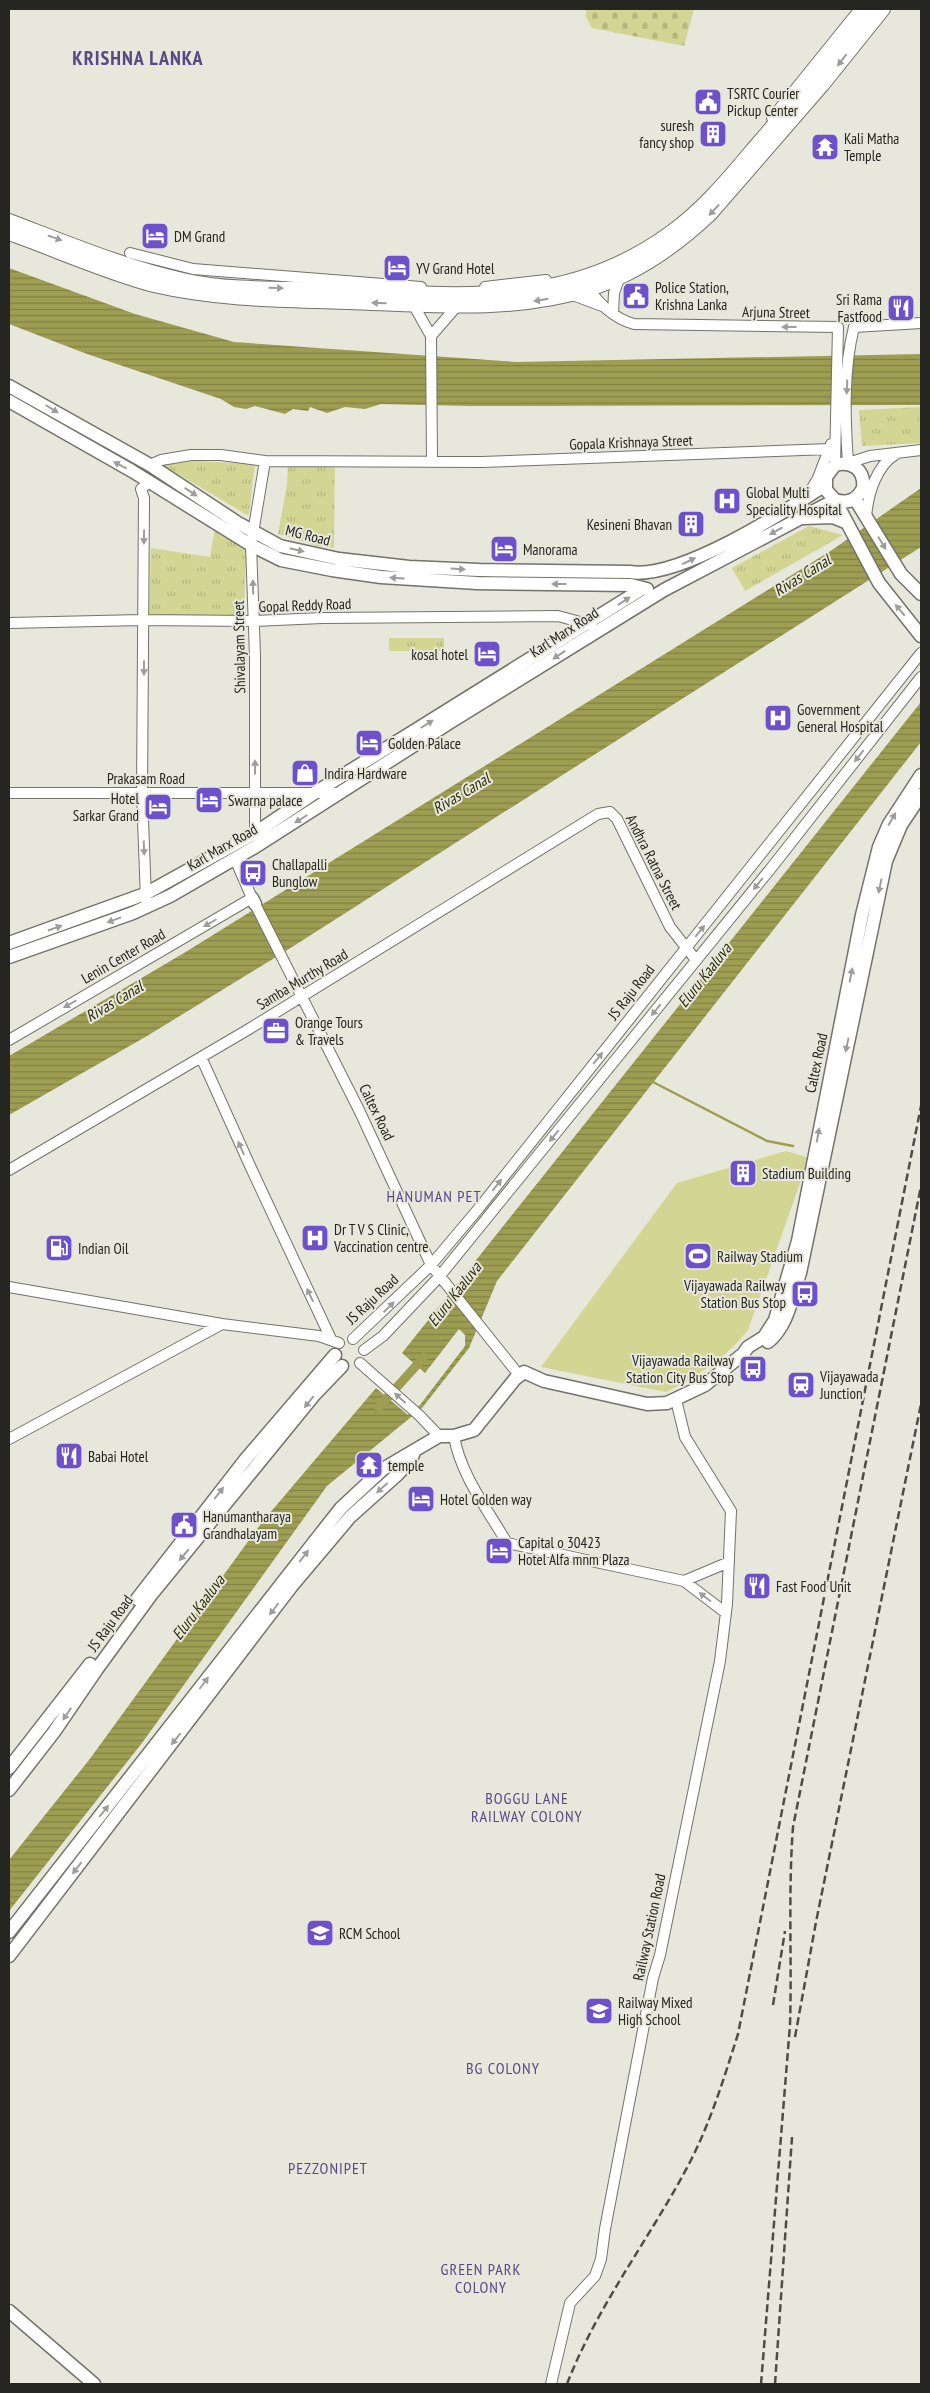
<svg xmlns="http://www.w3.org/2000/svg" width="930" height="2393" font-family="'PT Sans Narrow',sans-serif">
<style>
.grass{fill:url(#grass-tufts)}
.cemetery{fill:url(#cemetery-stones)}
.garden{fill:#d3d592}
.water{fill:url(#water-rules)}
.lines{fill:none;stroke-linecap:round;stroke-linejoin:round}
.stream{stroke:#9e9e53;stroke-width:2.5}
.canal{stroke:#9e9e53;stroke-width:9}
.minor-casing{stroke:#727369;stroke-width:12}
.major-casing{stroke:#727369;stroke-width:15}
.highway-casing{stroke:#727369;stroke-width:16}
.minor{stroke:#fff;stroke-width:10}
.major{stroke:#fff;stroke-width:12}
.highway{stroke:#fff;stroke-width:14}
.rail{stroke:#4e4e49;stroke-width:2.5;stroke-dasharray:8 4;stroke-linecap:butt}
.oneway{fill:#9d9d9b}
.labels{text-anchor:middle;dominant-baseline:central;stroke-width:4;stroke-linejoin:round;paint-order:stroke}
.poi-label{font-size:15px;fill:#252521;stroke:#e7e7dc;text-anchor:start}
.street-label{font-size:15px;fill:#252521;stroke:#e7e7dc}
.water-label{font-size:16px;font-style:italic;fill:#2c2c0a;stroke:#e7e7dc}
.neighbourhood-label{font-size:16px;letter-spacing:1px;fill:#544a88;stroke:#e7e7dc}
.district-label{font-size:20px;font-weight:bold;letter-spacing:1px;fill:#544a88;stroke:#e7e7dc}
</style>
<defs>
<pattern id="grass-tufts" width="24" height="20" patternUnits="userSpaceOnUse" patternTransform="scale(1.25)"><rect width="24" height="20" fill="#d3d592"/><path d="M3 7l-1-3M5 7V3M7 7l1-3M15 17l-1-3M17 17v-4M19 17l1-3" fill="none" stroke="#b5b77e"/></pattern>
<pattern id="cemetery-stones" width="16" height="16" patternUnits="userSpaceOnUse" patternTransform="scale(1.25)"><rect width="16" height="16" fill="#d3d592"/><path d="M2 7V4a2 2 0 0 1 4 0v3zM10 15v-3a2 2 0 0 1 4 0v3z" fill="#b5b77e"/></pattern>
<pattern id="water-rules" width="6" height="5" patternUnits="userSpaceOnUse" patternTransform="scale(1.25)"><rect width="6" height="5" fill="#9e9e53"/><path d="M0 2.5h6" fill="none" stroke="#818144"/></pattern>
</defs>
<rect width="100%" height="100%" fill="#e7e7dc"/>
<path class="grass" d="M921,407V443L862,446L859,410Z
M195,461L255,464L249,514L247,515L163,465Z
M288,463L335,466L334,548L318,546L278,534L287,484Z
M809,526L843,535L745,591L732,568Z
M215,528L246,548L244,618L149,615L151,548L210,557Z
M389,638H444V651H389Z"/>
<path class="cemetery" d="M586,9H694L684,46L592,28L586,17Z"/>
<path class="garden" d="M786,1151L809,1158L748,1330C728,1356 696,1378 666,1392L541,1367L677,1183Z"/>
<path class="water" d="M9,268L135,314L234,342L516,362L921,354V405L470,406L381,404L365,409L345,407L327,413L310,407L308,411L293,409L285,414L255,406L246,409L234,407L221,399L87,354L9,324Z
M921,488V547L281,954L147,1036L9,1115V1056L184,953L832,550Z
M921,702V742L497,1281L469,1348L422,1408L327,1486L142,1743L9,1911V1860L89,1760L263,1521L376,1388L408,1415L420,1405L465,1346V1335L459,1329L425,1373L402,1353Z"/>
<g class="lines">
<path class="stream" d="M651,1081L767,1141L793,1146"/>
<path class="canal" d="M379,1407L424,1357"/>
<defs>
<path id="minor" d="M772,118L860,9
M130,253L193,269L421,287
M587,283C595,302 615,319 634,324L838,327L835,465
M485,287L546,280
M570,294L602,306
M413,304L431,336L432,461
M613,313L614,293L620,276
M921,323L854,327C843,370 845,419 848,463L870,456L921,450
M431,336L457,306
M150,465L161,460L191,455H221L265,461L482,462L830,449
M808,495L818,478L831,444
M866,517C868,494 876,466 896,454
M9,623L142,620L254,621L322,618L558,616L591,625
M9,793H341
M255,833V656L251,545L265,461
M146,899L142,794L144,498L141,489L149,482
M255,904L359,1110L431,1265L519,1375
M9,1040L252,898L235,859
M201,1057L251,1168L331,1339
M9,1170L249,1029L598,814L610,812L617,819L670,927L696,960
M9,1287L222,1324L319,1336L339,1343
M353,1339L431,1265L479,1208L921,653
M364,1350L383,1336L439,1277L772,867L921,677
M360,1363L420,1416L439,1436
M454,1436C460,1474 488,1510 507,1543L684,1581L726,1613
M9,1439L222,1324
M684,1581L729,1562
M551,2384L570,2303L595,2276L601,2259L605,2229L653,1978L660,1955L720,1661L727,1604L731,1511L685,1437L676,1400"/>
<path id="major" d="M9,386L150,465L238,523L280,546L339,559L409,567L479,570L630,572C678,580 783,513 825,485
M9,401L132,471L251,545L281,560L332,570L381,577L477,583L631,585L647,589
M855,499L901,574L921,594
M804,518L833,517L845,522
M252,898L255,904
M9,943L145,894L255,833L316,792L642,589
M9,957L133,913L170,896L255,847L449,723L664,590L835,500C848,504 857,500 863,488C865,470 852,460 835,465L826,477V490L835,500L879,583L921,636
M768,1342C788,1326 792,1297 800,1273L886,861L901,825L921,795
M137,1599L245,1460L335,1355
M9,1768L90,1664
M9,1790L54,1732L97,1669L151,1595L315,1394L342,1366
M9,1932L322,1532L341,1508L383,1469L439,1436H454L474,1430L515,1379L524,1372L544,1381L647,1404L667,1403L705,1385L743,1354L748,1347L764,1337L775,1320L798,1241L862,915L879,847L889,824L921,775
M9,1956L291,1587L350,1517L398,1474L411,1460L414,1452
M9,2311L94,2384"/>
<path id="highway" d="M9,221C67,243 126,268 187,281C235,291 287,288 335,290C457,294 564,310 669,234C703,210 729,178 756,146C795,101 832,55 870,9
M9,233C57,250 105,272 154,285C218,300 285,300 349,302C429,305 512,313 589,289C634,275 676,246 710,214L822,85L883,9"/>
</defs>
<use href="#minor" class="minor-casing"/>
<use href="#major" class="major-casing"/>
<use href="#highway" class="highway-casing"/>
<use href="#minor" class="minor"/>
<use href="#major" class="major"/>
<use href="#highway" class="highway"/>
<path class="rail" d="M773,2005L785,1931
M795,2037L816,1922L921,1404
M567,2384C598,2304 651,2237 690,2162C711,2121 724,2078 738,2034L921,1106
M761,2384L790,2025C792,1959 788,1893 793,1827L921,1186
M775,2384L792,2137"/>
</g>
<defs><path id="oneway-solid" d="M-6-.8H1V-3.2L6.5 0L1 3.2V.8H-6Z" transform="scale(1.25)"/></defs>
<g class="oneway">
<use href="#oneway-solid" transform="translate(842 60) rotate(128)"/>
<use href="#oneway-solid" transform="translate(714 210) rotate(133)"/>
<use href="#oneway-solid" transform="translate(55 238) rotate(19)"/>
<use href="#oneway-solid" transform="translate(276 288) rotate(1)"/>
<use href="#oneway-solid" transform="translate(541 300) rotate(171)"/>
<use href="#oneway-solid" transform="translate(379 303) rotate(-178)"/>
<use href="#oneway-solid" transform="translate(789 327) rotate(-180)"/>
<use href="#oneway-solid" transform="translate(847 387) rotate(92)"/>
<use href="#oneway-solid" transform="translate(52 409) rotate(32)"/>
<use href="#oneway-solid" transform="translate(120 465) rotate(-152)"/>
<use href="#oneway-solid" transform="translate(191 492) rotate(33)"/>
<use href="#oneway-solid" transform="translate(776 531) rotate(151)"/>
<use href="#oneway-solid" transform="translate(144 537) rotate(91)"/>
<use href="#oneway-solid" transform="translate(882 543) rotate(58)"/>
<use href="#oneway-solid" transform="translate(297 550) rotate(13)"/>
<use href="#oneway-solid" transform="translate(689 561) rotate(-25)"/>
<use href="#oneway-solid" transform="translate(458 569) rotate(3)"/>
<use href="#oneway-solid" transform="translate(397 578) rotate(-176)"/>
<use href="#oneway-solid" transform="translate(559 584) rotate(180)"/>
<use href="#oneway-solid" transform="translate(253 587) rotate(-92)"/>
<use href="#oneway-solid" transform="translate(624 601) rotate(-33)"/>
<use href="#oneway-solid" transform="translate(900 610) rotate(-130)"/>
<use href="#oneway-solid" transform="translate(559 655) rotate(147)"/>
<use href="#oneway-solid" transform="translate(144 668) rotate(90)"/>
<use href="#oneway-solid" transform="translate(427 724) rotate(-32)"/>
<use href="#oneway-solid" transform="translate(859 756) rotate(128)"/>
<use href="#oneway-solid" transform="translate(255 767) rotate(-90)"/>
<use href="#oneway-solid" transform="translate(301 819) rotate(148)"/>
<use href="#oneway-solid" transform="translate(892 819) rotate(-60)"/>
<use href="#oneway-solid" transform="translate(144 848) rotate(88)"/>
<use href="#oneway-solid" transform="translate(758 884) rotate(129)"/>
<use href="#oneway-solid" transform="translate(880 886) rotate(102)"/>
<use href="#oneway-solid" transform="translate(114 920) rotate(160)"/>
<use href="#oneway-solid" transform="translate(210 923) rotate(150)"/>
<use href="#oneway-solid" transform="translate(55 928) rotate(-19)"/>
<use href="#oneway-solid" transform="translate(700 931) rotate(-51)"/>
<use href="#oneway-solid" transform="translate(851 975) rotate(-79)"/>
<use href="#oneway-solid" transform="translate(70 1004) rotate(150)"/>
<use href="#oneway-solid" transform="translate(656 1010) rotate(129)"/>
<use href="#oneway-solid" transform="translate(847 1045) rotate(102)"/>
<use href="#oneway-solid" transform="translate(598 1058) rotate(-51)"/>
<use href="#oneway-solid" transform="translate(818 1135) rotate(-80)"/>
<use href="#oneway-solid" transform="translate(554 1136) rotate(129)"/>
<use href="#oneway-solid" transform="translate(241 1148) rotate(-114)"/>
<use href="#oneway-solid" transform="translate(497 1185) rotate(-52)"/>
<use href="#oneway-solid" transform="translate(310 1295) rotate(-115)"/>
<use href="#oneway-solid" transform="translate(389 1307) rotate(-44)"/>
<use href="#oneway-solid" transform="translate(400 1398) rotate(-138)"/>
<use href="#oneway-solid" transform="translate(309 1402) rotate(129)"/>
<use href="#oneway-solid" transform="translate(382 1488) rotate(138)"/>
<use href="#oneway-solid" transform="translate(219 1493) rotate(-52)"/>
<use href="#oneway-solid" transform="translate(184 1555) rotate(130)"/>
<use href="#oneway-solid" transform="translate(304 1556) rotate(-52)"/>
<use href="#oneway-solid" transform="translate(705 1597) rotate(-143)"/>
<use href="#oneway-solid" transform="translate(274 1609) rotate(127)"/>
<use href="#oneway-solid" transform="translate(204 1683) rotate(-53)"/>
<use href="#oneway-solid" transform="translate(67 1714) rotate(124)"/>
<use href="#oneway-solid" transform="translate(176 1739) rotate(129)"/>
<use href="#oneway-solid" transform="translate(104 1811) rotate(-51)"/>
<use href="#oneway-solid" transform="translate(77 1868) rotate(128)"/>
</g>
<defs>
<symbol id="civic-square" viewBox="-11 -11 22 22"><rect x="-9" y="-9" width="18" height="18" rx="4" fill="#6c51ca" stroke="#e7e7dc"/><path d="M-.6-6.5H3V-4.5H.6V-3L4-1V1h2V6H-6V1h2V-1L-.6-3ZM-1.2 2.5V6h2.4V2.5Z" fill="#fff"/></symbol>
<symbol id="building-square" viewBox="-11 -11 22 22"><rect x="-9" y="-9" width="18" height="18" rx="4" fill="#6c51ca" stroke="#e7e7dc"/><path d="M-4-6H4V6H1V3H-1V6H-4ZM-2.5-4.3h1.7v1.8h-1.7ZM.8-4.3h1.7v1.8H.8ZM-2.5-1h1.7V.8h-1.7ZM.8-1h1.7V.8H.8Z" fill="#fff"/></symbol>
<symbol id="temple-square" viewBox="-11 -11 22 22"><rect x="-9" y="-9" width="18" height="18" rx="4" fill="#6c51ca" stroke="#e7e7dc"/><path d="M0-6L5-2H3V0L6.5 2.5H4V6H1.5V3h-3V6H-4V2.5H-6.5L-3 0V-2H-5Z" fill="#fff"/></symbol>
<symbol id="hotel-square" viewBox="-11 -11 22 22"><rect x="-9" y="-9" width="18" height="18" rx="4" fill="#6c51ca" stroke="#e7e7dc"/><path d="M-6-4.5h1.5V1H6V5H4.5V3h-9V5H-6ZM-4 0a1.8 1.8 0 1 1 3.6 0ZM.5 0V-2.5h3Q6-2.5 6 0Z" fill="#fff"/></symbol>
<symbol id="restaurant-square" viewBox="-11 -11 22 22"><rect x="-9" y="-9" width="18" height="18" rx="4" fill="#6c51ca" stroke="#e7e7dc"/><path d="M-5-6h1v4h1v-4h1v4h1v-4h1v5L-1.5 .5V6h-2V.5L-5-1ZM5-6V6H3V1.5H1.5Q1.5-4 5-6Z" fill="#fff"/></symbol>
<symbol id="hospital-square" viewBox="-11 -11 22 22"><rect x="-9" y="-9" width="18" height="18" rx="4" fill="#6c51ca" stroke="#e7e7dc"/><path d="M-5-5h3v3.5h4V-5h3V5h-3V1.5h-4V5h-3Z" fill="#fff"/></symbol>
<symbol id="shop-square" viewBox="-11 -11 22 22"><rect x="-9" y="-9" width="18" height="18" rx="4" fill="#6c51ca" stroke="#e7e7dc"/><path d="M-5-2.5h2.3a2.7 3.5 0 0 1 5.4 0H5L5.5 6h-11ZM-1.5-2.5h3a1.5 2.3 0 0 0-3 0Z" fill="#fff"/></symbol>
<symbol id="bus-square" viewBox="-11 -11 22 22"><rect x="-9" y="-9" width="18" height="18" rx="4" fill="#6c51ca" stroke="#e7e7dc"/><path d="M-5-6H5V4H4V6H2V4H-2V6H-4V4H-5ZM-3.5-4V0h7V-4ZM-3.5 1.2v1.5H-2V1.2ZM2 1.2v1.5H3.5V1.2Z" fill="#fff"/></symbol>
<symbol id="office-square" viewBox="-11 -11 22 22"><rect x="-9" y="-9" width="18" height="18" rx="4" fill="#6c51ca" stroke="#e7e7dc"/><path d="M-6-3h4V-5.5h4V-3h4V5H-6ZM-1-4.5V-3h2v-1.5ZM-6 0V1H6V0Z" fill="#fff"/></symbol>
<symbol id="fuel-square" viewBox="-11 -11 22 22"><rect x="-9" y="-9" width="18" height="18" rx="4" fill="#6c51ca" stroke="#e7e7dc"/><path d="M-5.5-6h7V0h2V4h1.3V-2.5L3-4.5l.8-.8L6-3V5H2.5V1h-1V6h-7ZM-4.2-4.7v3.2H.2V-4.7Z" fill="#fff"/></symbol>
<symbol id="stadium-square" viewBox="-11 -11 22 22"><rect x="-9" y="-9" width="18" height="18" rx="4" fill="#6c51ca" stroke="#e7e7dc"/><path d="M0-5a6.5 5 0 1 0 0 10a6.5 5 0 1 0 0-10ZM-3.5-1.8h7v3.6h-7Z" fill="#fff"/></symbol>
<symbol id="station-square" viewBox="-11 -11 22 22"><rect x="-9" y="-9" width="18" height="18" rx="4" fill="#6c51ca" stroke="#e7e7dc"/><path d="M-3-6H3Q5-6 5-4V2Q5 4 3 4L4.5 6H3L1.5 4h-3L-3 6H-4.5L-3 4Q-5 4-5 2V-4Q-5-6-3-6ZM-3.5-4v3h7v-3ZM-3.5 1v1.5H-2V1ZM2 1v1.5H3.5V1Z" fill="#fff"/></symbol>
<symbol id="school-square" viewBox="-11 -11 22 22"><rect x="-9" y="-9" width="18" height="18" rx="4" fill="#6c51ca" stroke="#e7e7dc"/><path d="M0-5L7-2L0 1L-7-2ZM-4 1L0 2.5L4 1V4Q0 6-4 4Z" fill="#fff"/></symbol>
</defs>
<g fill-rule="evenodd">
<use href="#civic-square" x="692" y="86" width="32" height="32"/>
<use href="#building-square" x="697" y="118" width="32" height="32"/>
<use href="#temple-square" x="809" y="131" width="32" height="32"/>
<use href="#hotel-square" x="139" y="220" width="32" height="32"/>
<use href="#hotel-square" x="381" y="252" width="32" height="32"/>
<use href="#civic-square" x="620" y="280" width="32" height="32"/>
<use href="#restaurant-square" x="885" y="292" width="32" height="32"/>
<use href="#hospital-square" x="711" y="485" width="32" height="32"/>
<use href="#building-square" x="675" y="508" width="32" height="32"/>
<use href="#hotel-square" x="488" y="533" width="32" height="32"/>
<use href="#hotel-square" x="471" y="638" width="32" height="32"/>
<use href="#hospital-square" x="762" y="702" width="32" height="32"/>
<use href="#hotel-square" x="353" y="727" width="32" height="32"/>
<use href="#shop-square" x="289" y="757" width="32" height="32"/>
<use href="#hotel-square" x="193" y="784" width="32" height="32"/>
<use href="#hotel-square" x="142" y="791" width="32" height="32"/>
<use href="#bus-square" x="237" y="857" width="32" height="32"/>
<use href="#office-square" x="260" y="1015" width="32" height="32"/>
<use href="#building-square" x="727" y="1157" width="32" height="32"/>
<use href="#hospital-square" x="299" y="1222" width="32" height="32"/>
<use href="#fuel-square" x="43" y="1232" width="32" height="32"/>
<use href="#stadium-square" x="682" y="1240" width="32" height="32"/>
<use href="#bus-square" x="789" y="1278" width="32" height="32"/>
<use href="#bus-square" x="737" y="1353" width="32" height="32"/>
<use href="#station-square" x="785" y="1369" width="32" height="32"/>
<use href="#restaurant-square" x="53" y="1440" width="32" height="32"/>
<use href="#temple-square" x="353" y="1449" width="32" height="32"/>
<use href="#hotel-square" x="405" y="1483" width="32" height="32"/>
<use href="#civic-square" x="168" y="1509" width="32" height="32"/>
<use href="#hotel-square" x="483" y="1535" width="32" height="32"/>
<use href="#restaurant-square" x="741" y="1570" width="32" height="32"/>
<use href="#school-square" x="304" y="1917" width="32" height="32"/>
<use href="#school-square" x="583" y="1995" width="32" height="32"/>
</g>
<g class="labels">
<g class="poi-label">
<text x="727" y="93">TSRTC Courier<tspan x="727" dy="17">Pickup Center</tspan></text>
<text x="694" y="125" text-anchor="end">suresh<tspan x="694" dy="17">fancy shop</tspan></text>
<text x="844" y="138">Kali Matha<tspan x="844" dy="17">Temple</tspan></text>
<text x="174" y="236">DM Grand</text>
<text x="416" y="268">YV Grand Hotel</text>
<text x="655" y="287">Police Station,<tspan x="655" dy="17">Krishna Lanka</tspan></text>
<text x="882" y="299" text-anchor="end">Sri Rama<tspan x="882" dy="17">Fastfood</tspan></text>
<text x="746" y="492">Global Multi<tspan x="746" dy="17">Speciality Hospital</tspan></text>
<text x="672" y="524" text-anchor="end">Kesineni Bhavan</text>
<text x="523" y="549">Manorama</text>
<text x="468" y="654" text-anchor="end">kosal hotel</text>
<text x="797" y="709">Government<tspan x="797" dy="17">General Hospital</tspan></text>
<text x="388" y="743">Golden Palace</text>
<text x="324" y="773">Indira Hardware</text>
<text x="139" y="798" text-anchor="end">Hotel<tspan x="139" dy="17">Sarkar Grand</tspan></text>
<text x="228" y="800">Swarna palace</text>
<text x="272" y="864">Challapalli<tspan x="272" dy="17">Bunglow</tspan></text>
<text x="295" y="1022">Orange Tours<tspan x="295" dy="17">&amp; Travels</tspan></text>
<text x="762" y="1173">Stadium Building</text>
<text x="334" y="1229">Dr T V S Clinic,<tspan x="334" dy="17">Vaccination centre</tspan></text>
<text x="78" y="1248">Indian Oil</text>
<text x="717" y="1256">Railway Stadium</text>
<text x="786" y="1285" text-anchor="end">Vijayawada Railway<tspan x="786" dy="17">Station Bus Stop</tspan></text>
<text x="734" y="1360" text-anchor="end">Vijayawada Railway<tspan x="734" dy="17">Station City Bus Stop</tspan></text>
<text x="820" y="1376">Vijayawada<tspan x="820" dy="17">Junction</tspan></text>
<text x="88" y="1456">Babai Hotel</text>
<text x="388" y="1465">temple</text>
<text x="440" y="1499">Hotel Golden way</text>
<text x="203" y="1516">Hanumantharaya<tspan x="203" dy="17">Grandhalayam</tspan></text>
<text x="518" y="1542">Capital o 30423<tspan x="518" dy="17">Hotel Alfa mnm Plaza</tspan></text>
<text x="776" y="1586">Fast Food Unit</text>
<text x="339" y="1933">RCM School</text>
<text x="618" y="2002">Railway Mixed<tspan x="618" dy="17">High School</tspan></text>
</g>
<g class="street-label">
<text transform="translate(776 312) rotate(1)">Arjuna Street</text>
<text transform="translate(631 442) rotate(-2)">Gopala Krishnaya Street</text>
<text transform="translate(308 535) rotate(14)">MG Road</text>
<text transform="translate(305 605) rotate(-2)">Gopal Reddy Road</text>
<text transform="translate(564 632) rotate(-33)">Karl Marx Road</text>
<text transform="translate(239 647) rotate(-91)">Shivalayam Street</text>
<text x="146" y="778">Prakasam Road</text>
<text transform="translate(222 847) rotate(-30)">Karl Marx Road</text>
<text transform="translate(654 862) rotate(63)">Andhra Ratna Street</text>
<text transform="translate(123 956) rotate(-30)">Lenin Center Road</text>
<text transform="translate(302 979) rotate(-31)">Samba Murthy Road</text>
<text transform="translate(631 992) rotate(-52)">JS Raju Road</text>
<text transform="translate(816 1063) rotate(-78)">Caltex Road</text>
<text transform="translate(377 1112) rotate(64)">Caltex Road</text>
<text transform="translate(372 1299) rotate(-43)">JS Raju Road</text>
<text transform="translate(110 1623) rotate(-54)">JS Raju Road</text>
<text transform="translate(649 1927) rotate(-78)">Railway Station Road</text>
</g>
<g class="water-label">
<text transform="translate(802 575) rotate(-32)">Rivas Canal</text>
<text transform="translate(461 793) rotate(-31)">Rivas Canal</text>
<text transform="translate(704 975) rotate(-52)">Eluru Kaaluva</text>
<text transform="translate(114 1001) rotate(-31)">Rivas Canal</text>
<text transform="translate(454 1294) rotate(-52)">Eluru Kaaluva</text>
<text transform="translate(198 1607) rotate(-53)">Eluru Kaaluva</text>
</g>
<g class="neighbourhood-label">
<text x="434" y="1196">HANUMAN PET</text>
<text x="527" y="1798">BOGGU LANE<tspan x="527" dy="18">RAILWAY COLONY</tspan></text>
<text x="503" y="2068">BG COLONY</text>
<text x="328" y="2168">PEZZONIPET</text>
<text x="481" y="2269">GREEN PARK<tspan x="481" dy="18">COLONY</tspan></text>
</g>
<g class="district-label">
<text x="138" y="58">KRISHNA LANKA</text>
</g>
</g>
<rect width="930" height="2393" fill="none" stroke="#252521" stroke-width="20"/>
</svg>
